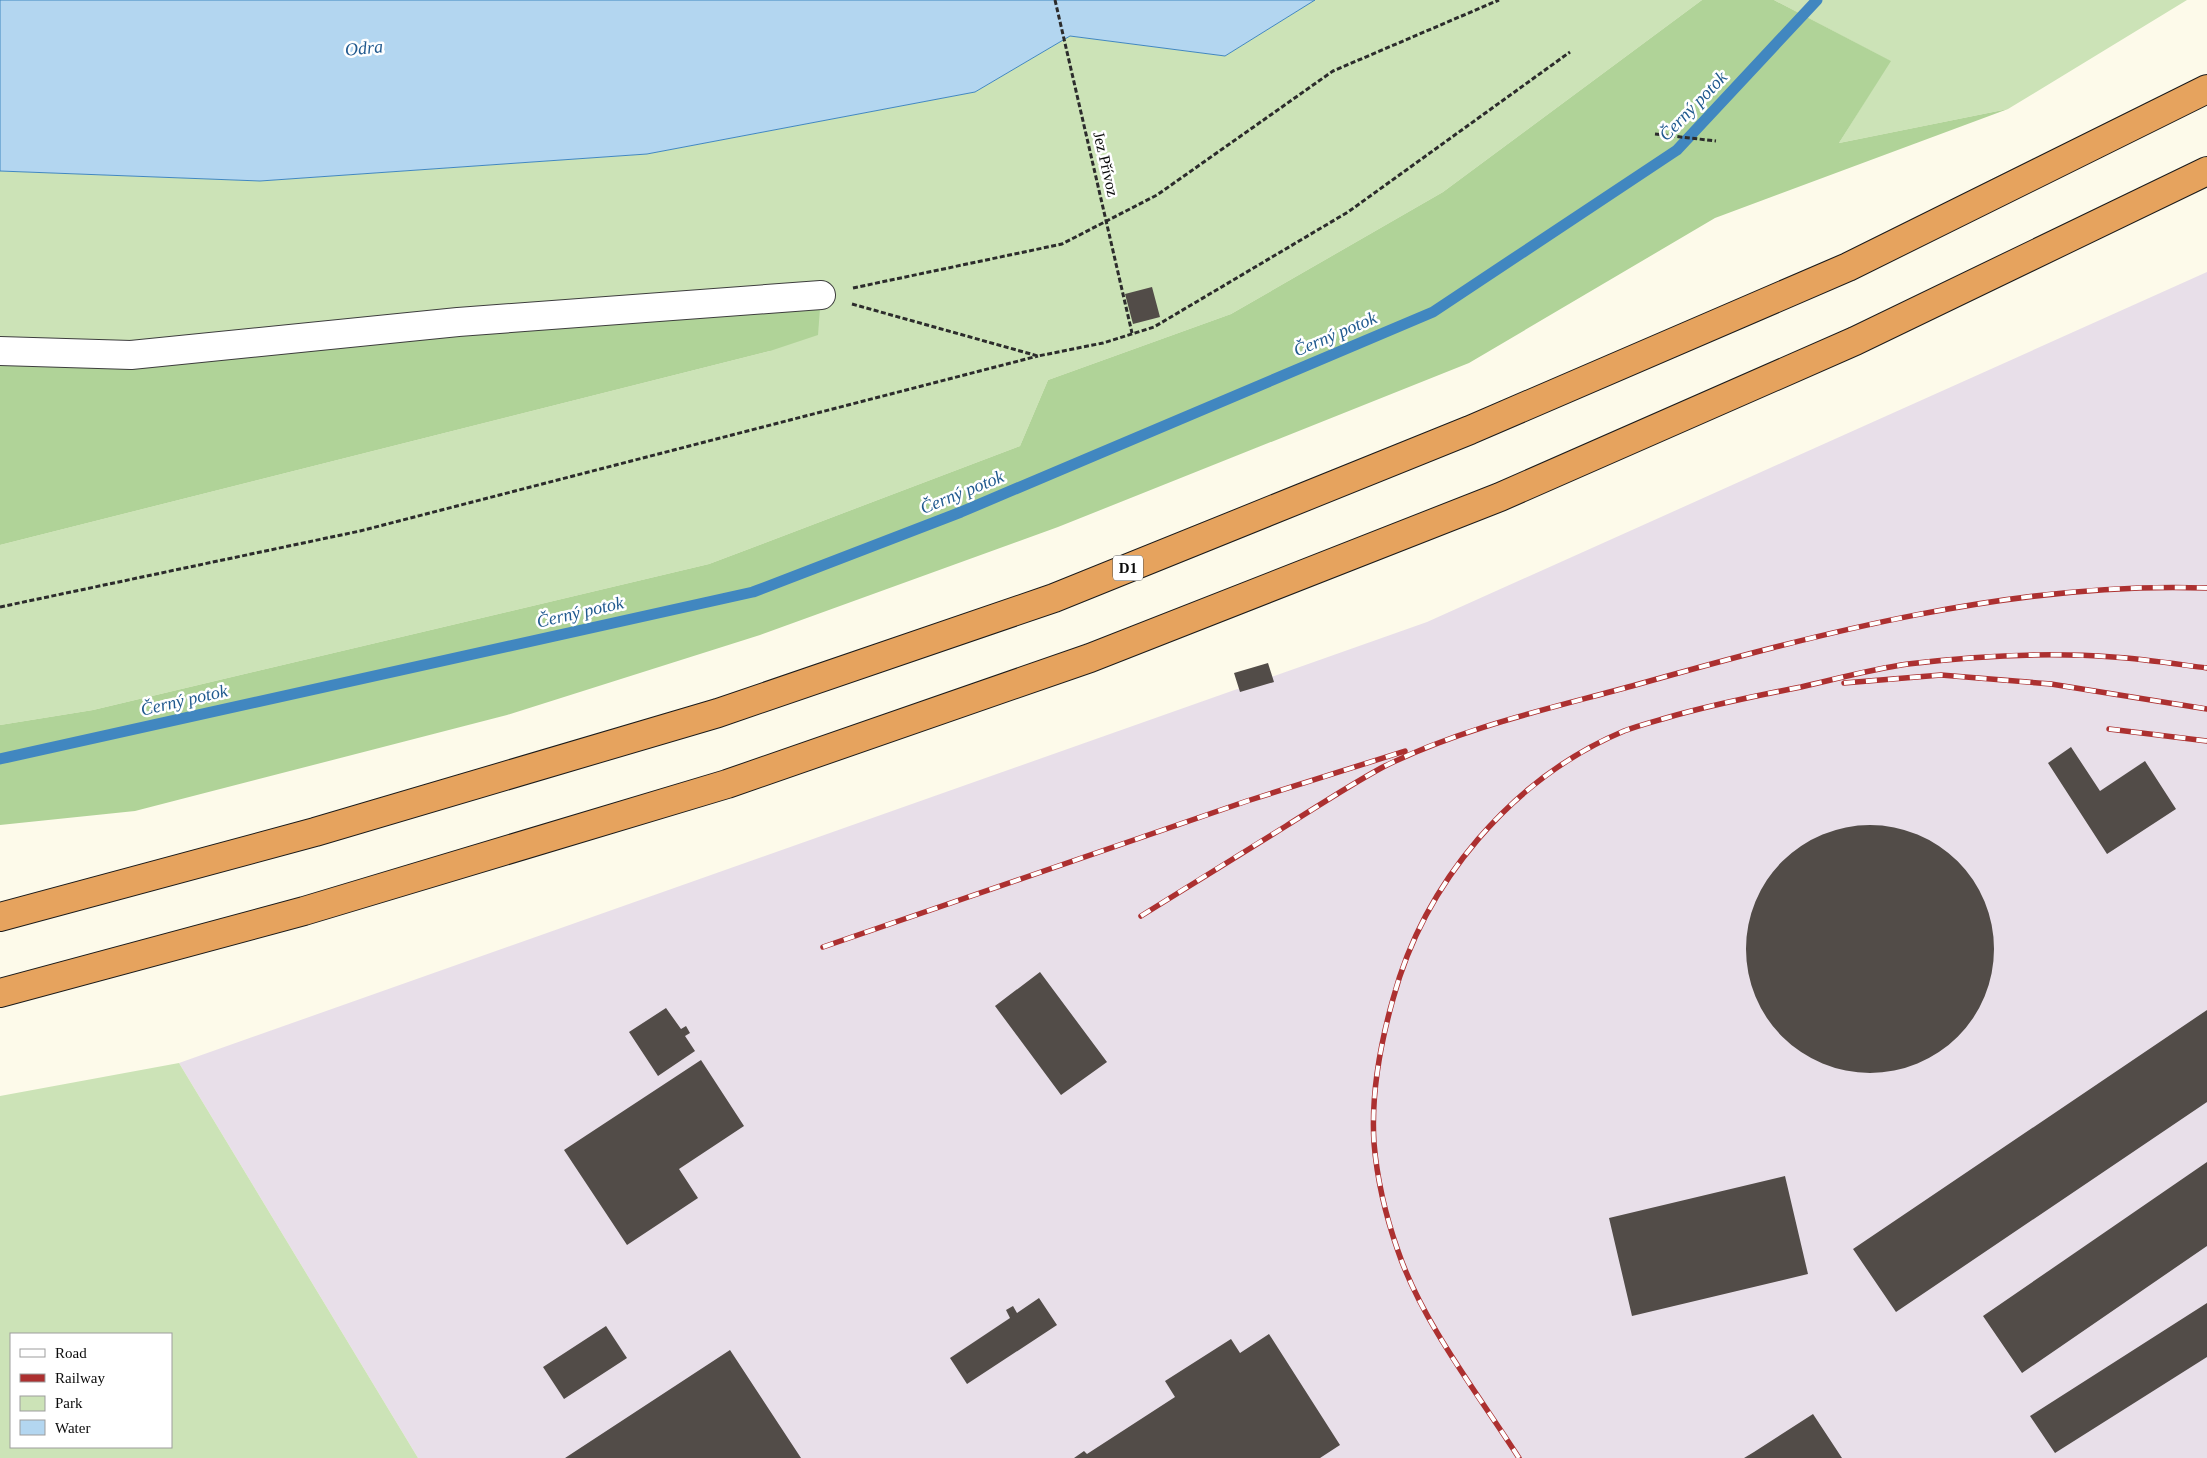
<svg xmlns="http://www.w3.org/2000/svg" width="2207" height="1458" font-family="Georgia,serif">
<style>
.industrial{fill:#e8dfe9}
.green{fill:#cce3b7;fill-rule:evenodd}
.forest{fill:#b0d398}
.water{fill:#b3d6f0;stroke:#4187c0}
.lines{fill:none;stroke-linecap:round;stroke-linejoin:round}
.stream{stroke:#4187c0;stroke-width:11}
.building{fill:#524c48}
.minor-casing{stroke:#3d3d3d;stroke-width:30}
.highway-casing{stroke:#1b1b1b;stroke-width:30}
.path{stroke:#2c2c2c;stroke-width:3;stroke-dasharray:5 2.5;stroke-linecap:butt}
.minor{stroke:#fff;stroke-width:28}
.highway{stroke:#e6a35e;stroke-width:28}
.rail-casing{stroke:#ac3030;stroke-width:5.5}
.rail{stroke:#fff;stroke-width:4;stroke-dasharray:11;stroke-linecap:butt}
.path-bridge{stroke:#2c2c2c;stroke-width:3;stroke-dasharray:5 2.5;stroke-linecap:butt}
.labels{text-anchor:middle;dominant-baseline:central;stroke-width:5;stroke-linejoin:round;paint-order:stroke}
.shield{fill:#fff;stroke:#545454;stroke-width:1}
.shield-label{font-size:15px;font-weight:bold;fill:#0a0a0a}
.street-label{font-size:16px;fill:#0a0a0a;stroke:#fff}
.water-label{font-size:18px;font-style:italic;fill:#215a8f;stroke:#fff}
</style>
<rect width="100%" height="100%" fill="#fdfaea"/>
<path class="industrial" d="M2207,272V1458H418L179,1063L1427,622Z"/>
<path class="green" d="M1315,0H1702L1443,192L1231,314L1048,380L1020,446L709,564L93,710L0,725V545L770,351H0V171L260,181L647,154L975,92L1070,36L1225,56Z
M1774,0H2187L2008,109L1839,143L1890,61Z
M179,1063L418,1458H0V1096ZM11,1334H171V1447H11Z"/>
<path class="forest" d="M1702,0H1774L1891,61L1839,143L2008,109L1715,218L1469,363L1058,527L760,635L507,715L135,811L0,825V725L93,710L709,564L1020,446L1048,380L1231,314L1443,192Z
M821,295L818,335L770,351L0,545V351Z"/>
<path class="water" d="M0,0H1315L1225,56L1070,36L975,92L647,154L260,181L0,171Z"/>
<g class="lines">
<path class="stream" d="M0,759L753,592L961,512L1433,312L1677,150L1817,0"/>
</g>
<path class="building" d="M1152,287L1160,317L1133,324L1125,294Z
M1268,663L1274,682L1240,692L1234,673Z
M2071,747L2100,791L2145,761L2176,809L2107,854L2048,763Z
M1746 949a124 124 0 1 1 248 0a124 124 0 1 1-248 0Z
M1040,972L1107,1062L1061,1095L995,1006Z
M666,1008L681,1029L686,1026L690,1033L685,1036L695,1051L658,1076L629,1032Z
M2207,1010V1102L1896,1312L1853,1249Z
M701,1060L744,1126L679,1169L698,1198L627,1245L564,1150Z
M2207,1162V1246L2022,1373L1983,1316Z
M1785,1176L1808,1274L1632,1316L1609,1218Z
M1039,1298L1057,1325L967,1384L950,1358L1010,1318L1006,1310L1013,1306L1017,1313Z
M2207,1303V1357L2055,1453L2030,1416Z
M606,1326L627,1358L564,1399L543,1367Z
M1269,1334L1340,1445L1320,1458H1074L1084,1451L1087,1454L1175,1397L1165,1381L1231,1339L1240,1353Z
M730,1350L801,1458H565Z
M1813,1414L1842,1458H1744L1754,1452Z"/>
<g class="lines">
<defs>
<path id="minor" d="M0,351L131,355L458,322L821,295"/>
<path id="highway" d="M0,917L315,832L718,713L1054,598L1470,430L1848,267L2207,89
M0,993L304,911L727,784L1090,658L1500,497L1855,341L2207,171"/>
</defs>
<use href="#minor" class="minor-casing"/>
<use href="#highway" class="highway-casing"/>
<path class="path" d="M1655,134L1716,141
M853,288L1062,244L1157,195L1333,71L1499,0
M852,304L1038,356L1103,343L1154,327L1348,212L1570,52
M0,607L360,531L1038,356"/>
<use href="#minor" class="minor"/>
<use href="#highway" class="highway"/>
<defs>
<path id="rail" d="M1844,683L1941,675L2051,684L2207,709
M2109,729L2207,741
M1141,916C1189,886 1237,856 1286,826C1318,806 1350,785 1383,767C1461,728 1548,709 1632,686C1817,634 2013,581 2207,588
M823,947L1247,801L1405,751
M1519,1458C1478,1394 1422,1322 1398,1251C1386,1217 1377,1179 1374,1143C1371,1096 1380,1045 1393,999C1424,883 1512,778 1624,731C1637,726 1652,722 1666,718C1710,705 1755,696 1801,687C1836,679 1872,669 1908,664C1976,656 2045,652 2113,657C2144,659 2176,664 2207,668"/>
</defs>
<use href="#rail" class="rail-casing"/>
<use href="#rail" class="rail"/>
<path class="path-bridge" d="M1055,0L1132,333"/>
</g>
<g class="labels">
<rect class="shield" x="1113" y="555.5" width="30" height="25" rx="4"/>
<g class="shield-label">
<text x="1128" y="568">D1</text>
</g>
<g class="street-label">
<text transform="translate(1106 164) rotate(77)">Jez Přívoz</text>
</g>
<g class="water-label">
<text transform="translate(364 48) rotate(-5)">Odra</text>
<text transform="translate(1693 106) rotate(-46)">Černý potok</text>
<text transform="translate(1335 334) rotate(-23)">Černý potok</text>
<text transform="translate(962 492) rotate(-22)">Černý potok</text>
<text transform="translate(580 612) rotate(-13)">Černý potok</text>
<text transform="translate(184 700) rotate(-13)">Černý potok</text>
</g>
</g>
<rect x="10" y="1333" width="162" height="115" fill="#ffffff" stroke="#9d9d9d"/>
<rect x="20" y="1349" width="25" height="8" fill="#ffffff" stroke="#9d9d9d"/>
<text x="55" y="1358" font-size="15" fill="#0a0a0a">Road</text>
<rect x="20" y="1374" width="25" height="8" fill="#ac3030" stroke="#9d9d9d"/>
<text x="55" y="1383" font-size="15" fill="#0a0a0a">Railway</text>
<rect x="20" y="1396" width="25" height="15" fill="#cce3b7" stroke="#9d9d9d"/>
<text x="55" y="1408" font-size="15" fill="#0a0a0a">Park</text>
<rect x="20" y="1420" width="25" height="15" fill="#b3d6f0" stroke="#9d9d9d"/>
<text x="55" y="1433" font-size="15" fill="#0a0a0a">Water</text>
</svg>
